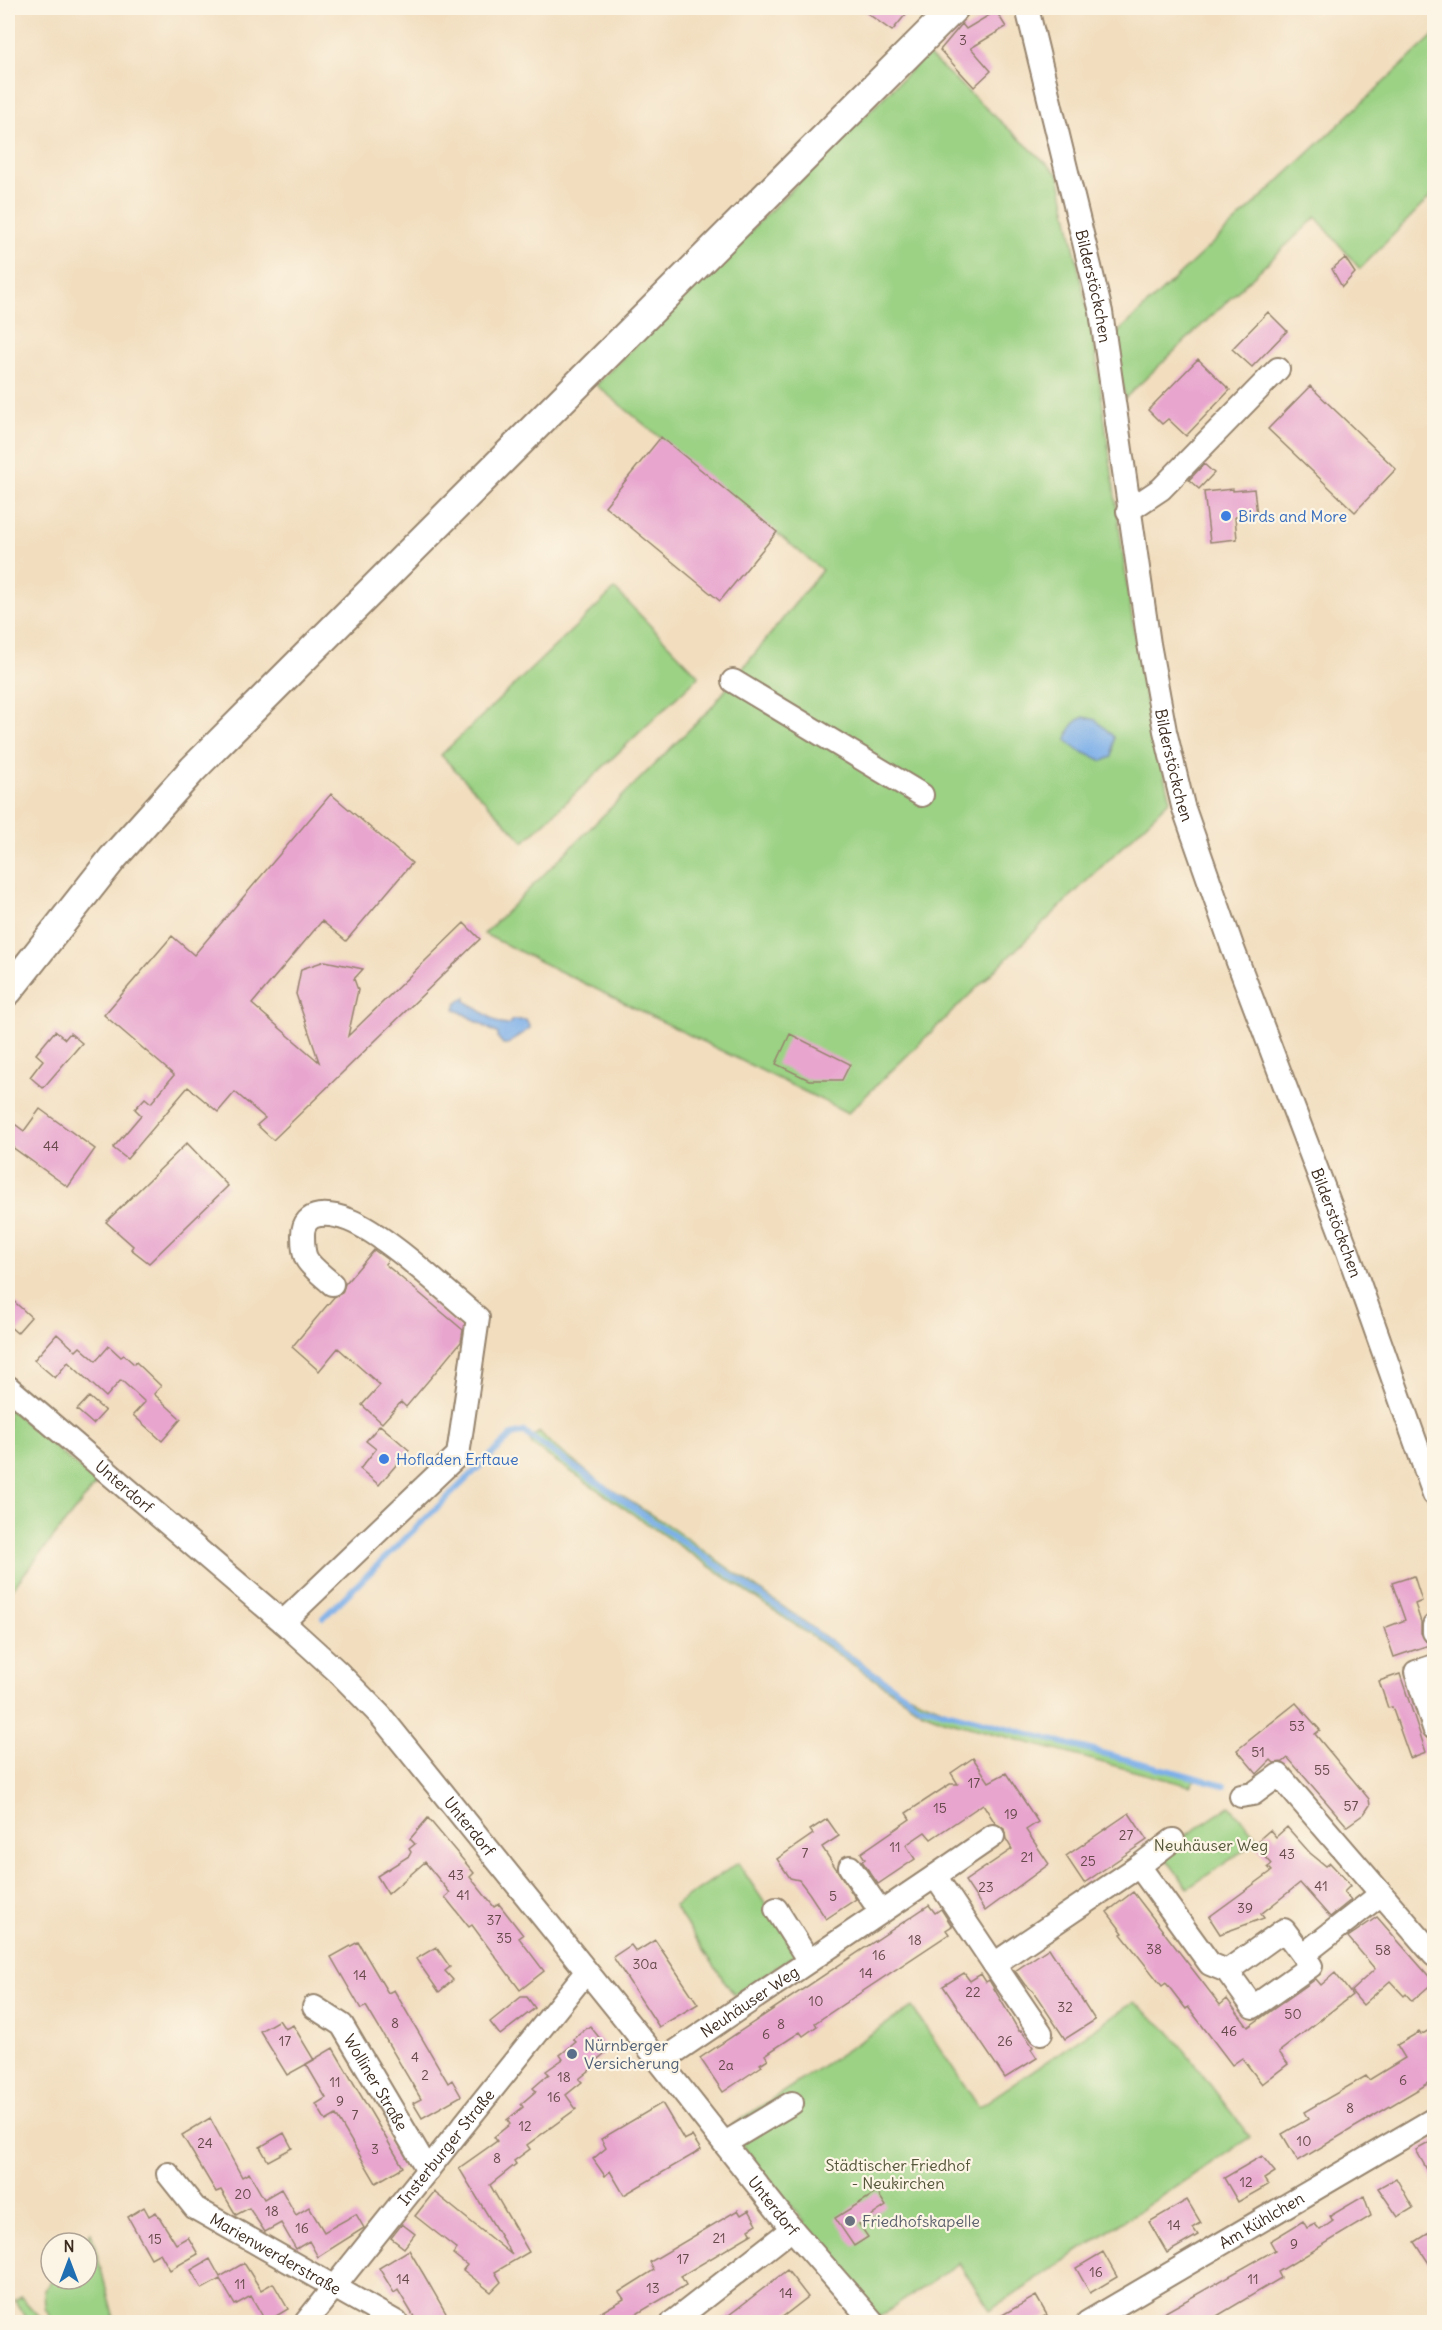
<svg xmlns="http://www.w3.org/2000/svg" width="1442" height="2330" font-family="Delius,sans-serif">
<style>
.green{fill:#9bd284;stroke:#6b7e51;stroke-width:1.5}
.water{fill:#7cafe9;stroke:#5c6c84;stroke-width:1.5}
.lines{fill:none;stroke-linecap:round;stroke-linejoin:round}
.stream{stroke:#7cafe9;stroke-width:6}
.building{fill:#e8a6cf}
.minor-casing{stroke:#96846e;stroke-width:26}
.major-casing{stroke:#96846e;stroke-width:32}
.minor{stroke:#fff;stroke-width:22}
.major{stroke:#fff;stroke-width:28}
.shop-dot{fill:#3f7fe0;stroke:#fcf5e5;stroke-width:2}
.service-dot{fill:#5c6f8a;stroke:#fcf5e5;stroke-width:2}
.worship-dot{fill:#6b7280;stroke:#fcf5e5;stroke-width:2}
.labels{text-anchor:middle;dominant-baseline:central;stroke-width:4.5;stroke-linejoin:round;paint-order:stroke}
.number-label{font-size:14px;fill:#66494a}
.street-label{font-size:16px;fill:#3b2a1e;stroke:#fcf5e5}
.shop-label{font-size:16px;fill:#366cbe;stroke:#fcf5e5;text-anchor:start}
.park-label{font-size:16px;fill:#535438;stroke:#fcf5e5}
.service-label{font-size:16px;fill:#4e5e75;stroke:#fcf5e5;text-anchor:start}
.worship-label{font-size:16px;fill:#5b616d;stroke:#fcf5e5;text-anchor:start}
</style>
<rect width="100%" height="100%" fill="#fcf5e5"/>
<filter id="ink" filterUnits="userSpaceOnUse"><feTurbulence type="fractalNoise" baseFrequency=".0167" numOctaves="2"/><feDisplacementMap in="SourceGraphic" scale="12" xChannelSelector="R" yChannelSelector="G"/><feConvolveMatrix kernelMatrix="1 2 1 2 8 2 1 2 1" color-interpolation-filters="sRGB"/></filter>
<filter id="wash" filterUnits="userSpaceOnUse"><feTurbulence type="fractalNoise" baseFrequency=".008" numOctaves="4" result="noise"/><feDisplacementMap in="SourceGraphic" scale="24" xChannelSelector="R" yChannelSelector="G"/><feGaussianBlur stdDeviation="1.35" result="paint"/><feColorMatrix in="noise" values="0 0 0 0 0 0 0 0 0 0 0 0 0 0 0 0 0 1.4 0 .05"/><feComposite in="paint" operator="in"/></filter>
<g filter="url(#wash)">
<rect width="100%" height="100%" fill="#f2debf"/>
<path class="green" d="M1434,35V193L1360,269L1316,217L1125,398L1113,337Z
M927,54L1059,175L1095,348L1129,599L1146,702L1170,800L848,1113L484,934L711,708L822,570L596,385Z
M615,589L699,676L524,842L441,755Z
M8,1408L97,1483L8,1594Z
M540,1432L551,1444L604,1485L663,1522L905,1693L946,1710L1197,1777L1190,1786L943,1720L921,1711L532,1445L529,1438Z
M1230,1806L1259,1840L1188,1888L1161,1852Z
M738,1863L798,1953L734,1995L674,1906Z
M1134,2002L1170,2032L1250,2137L990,2310L959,2263L879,2317L802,2226L805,2223L728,2128L912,2007L979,2107Z
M91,2232L115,2322H53L45,2308L44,2290L53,2279H87V2243H82Z
M21,2297L44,2322H28L15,2301Z"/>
<path class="water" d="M1084,717L1096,720L1114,737L1112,757L1103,761L1078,750L1067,741C1067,730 1075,721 1084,717Z
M466,997V1001L500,1024L508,1025L512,1020H526L530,1028L508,1044H503L498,1038V1034L455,1009L457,1003Z"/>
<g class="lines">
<path class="stream" d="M528,1435L919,1705L1224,1785
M323,1618L512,1435L524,1432"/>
</g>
<g id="blocks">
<path class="building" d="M860,8H911L892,31Z
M996,11L1006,27L971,48L991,71L974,87L940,50L962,24L966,29Z
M1345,258L1355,273L1342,287L1332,269Z
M1268,312L1287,331L1252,367L1232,349Z
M1198,359L1230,390L1186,436L1168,419L1162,424L1148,410Z
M1310,386L1396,469L1355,512L1268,429Z
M661,437L777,532L720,601L605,506Z
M1204,464L1214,473L1199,489L1189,480Z
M1233,489V491L1254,489L1257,515L1235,517L1237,539L1210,542L1204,492Z
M331,794L412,863L346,941L322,921L252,1004L319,1062L296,994L301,969L325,961L363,969L354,979L358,990L348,1036L464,923L480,939L273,1140L257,1125L265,1118L235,1092L218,1112L188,1087L127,1159L113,1148L141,1115L135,1109L145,1098L151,1103L174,1075L104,1015L172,936L194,955Z
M55,1031L65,1039L70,1033L82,1043L43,1088L30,1077L43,1060L36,1054Z
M790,1034L850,1064L842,1080H809L776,1064Z
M40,1109L95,1149L68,1187L8,1144V1119L24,1131Z
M187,1143L228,1186L149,1263L131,1249L133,1246L106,1222Z
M374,1250L388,1260L385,1264L463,1330L461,1342L406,1407L401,1402L382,1423L362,1405L380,1385L338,1348L319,1371L292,1347L334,1297L342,1293L345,1284Z
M8,1296L31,1317L17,1333L8,1325Z
M57,1334L76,1351L80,1347L96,1361L109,1346L121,1357L124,1355L134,1364L136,1362L161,1386L154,1394L181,1419L162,1441L133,1415L145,1402L121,1380L106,1397L68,1362L55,1378L34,1360Z
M89,1397L105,1411L93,1424L77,1410Z
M380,1425L409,1450L379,1485L360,1469L376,1449L366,1441Z
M1414,1576L1422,1601L1415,1604L1421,1622V1633L1429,1645L1394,1657L1384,1628L1405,1620L1392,1583Z
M1400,1674L1426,1752L1410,1758L1392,1707L1388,1708L1379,1681Z
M1296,1703L1320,1730L1315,1734L1369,1799L1370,1805L1364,1814L1347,1826L1288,1758L1283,1762L1274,1763L1271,1760L1257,1774L1237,1750Z
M973,1758L989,1782L1006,1773L1038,1822L1026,1830L1049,1864L985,1911L965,1881L1012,1849L1006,1839L1004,1829L995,1823L983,1804L931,1839L925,1832L906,1845L915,1859L878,1884L862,1861L865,1859L861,1853L910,1819L906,1813L950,1784H958L951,1773Z
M1129,1813L1147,1840L1084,1883L1066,1856Z
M428,1818L474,1873L470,1877L494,1907L499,1904L523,1935L519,1938L544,1971L520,1990L472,1925L469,1927L445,1897L450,1893L425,1862L388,1894L377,1876L409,1856L411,1852L409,1849L415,1844L410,1839Z
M827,1819L839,1836L822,1847L856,1899L826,1919L809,1893L799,1880L790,1878L777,1859L813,1834L810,1830Z
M1287,1827L1310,1853L1326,1866L1330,1863L1346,1880L1350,1886L1344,1892L1351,1900L1330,1917L1300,1883L1261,1914L1264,1918L1220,1934L1209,1917L1272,1871L1268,1867L1272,1864L1254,1844L1270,1830L1276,1837Z
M1133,1892L1220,2005L1227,1999L1248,2027L1316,1979L1321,1985L1335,1973L1352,1995L1279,2052L1288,2064L1262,2084L1242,2058L1232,2065L1188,2007L1186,2009L1166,1983L1162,1986L1121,1934L1123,1933L1107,1912Z
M929,1905L935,1913L941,1909L952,1926L946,1930L949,1934L815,2023L817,2026L803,2036L800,2032L765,2055L768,2059L760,2064L762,2066L723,2092L700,2058Z
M1377,1917L1434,1982L1412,2001L1406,1994L1404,1996L1390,1981L1363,2005L1351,1991L1375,1969L1348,1937Z
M655,1940L698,2004L659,2027L613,1957L631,1945L636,1952Z
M358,1942L388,1993L394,1990L448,2083L452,2080L461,2096L422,2118L413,2103L421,2099L366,2006L361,2009L331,1957Z
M436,1947L450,1967L445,1971L453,1980L439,1992L416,1959Z
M1049,1948L1095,2020L1065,2039L1033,1991L1025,1985L1015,1971Z
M964,1973L970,1981L981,1974L986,1982L989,1980L1019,2031L1021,2030L1033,2047L1031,2049L1037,2058L1005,2078L943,1986Z
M521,1997H527L535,2008L500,2035L490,2022Z
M279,2020L285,2029L293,2025L314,2060L287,2075L260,2031Z
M590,2026L609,2050L593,2063L595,2066L579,2079L582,2082L566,2095L576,2109L527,2145L530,2149L514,2161L516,2164L490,2185L529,2252L495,2272L501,2282L491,2292L463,2270L467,2265L453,2254L457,2249L415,2216L434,2192L512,2255L459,2168L497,2141L494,2137L510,2124L507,2120L523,2107L521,2104L536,2091L533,2088L549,2074L546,2071L563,2059L560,2055L576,2042L573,2039Z
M1434,2027V2080L1298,2161L1282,2134L1308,2119L1304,2112L1366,2076L1369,2080L1405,2058L1397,2045L1419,2032L1421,2035Z
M333,2048L403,2167L376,2183L336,2115L326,2121L316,2104L326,2098L306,2064Z
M662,2103L684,2140L692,2136L701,2150L624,2195L610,2171L605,2176L593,2159L606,2148L601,2139Z
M210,2118L242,2177L249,2173L264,2199L281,2189L296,2215L309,2207L324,2232L356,2214L364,2228L318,2257L309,2241L296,2249L281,2223L265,2232L249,2208L236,2215L221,2190L216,2192L182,2135Z
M284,2133L292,2148L268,2161L260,2147Z
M1434,2140V2182L1416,2150Z
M1262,2156L1275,2172L1264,2179L1268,2185L1238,2202L1224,2178Z
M1396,2178L1413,2208L1398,2217L1378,2188Z
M877,2192L886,2206L859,2224L868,2237L854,2246L835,2218Z
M1364,2196L1371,2216L1278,2272L1281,2278L1207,2322H1148L1275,2250L1270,2241L1303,2221L1307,2228L1315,2224L1320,2230L1333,2221L1330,2216Z
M1187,2200L1201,2223L1193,2228L1198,2235L1167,2253L1149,2222Z
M144,2207L149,2216L156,2212L176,2244L188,2237L198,2254L170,2270L160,2253L151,2258L128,2217Z
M738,2210L741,2215L749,2210L757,2224L749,2229L752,2234L681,2276L686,2285L633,2316L637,2322H584L624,2299L619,2292L654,2270L650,2262Z
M402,2224L415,2234L404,2248L391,2238Z
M1429,2233L1434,2242V2271L1415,2242Z
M409,2250L424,2275L451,2322H417L398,2290L394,2293L379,2268Z
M1103,2252L1117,2277L1090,2293L1076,2268Z
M210,2259L220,2277L244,2263L261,2290L273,2283L288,2309L266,2322L251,2296L235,2305L220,2279L202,2289L191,2270Z
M787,2270L808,2297L776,2322H720Z
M1036,2296L1047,2315L1034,2322H990Z"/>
</g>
</g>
<g filter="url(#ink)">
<use href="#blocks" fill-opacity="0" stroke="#96846e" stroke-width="1.5"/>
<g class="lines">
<defs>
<g id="minor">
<path id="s1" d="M1027,8L1101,312L1149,644L1165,731L1183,806L1233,949L1348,1252L1434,1494"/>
<path d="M1128,511L1161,489L1278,369"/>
<path d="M733,681L922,795"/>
<path id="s2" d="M8,1387L283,1622L338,1672L380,1715L660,2062L792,2229L873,2322"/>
<path d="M283,1622L458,1455L478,1318C445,1291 387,1235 349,1220C331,1213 303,1209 303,1235C303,1243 303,1251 306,1258C311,1268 325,1277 332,1284"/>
<path d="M1434,1626V1632"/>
<path d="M1434,1666L1416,1672L1434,1728"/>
<path d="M1241,1796L1253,1794L1279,1775L1434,1955"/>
<path d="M1139,1866L1173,1840"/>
<path d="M850,1867L881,1912"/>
<path d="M935,1876L993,1836"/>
<path d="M776,1909L809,1961"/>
<path d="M1303,1955L1381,1894"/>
<path d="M994,1964L1041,2033"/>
<path id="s3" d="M314,2007L342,2025L428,2170"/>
<path id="s4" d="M660,2062L935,1876L994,1964L1139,1866L1210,1964L1227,1971L1253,2007L1311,1966L1284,1930L1227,1971"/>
<path d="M725,2143L792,2103"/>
<path id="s5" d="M168,2174L195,2208L396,2322"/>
<path id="s6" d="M306,2322L586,1972"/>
<path d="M673,2322L792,2229"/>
<path id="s7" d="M1088,2322L1434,2119"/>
</g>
<path id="major" d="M8,991L113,858L193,769L954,8"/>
</defs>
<use href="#minor" class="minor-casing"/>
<use href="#major" class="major-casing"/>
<use href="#minor" class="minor"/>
<use href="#major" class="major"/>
</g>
</g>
<g class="shop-dot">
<circle cx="1226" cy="516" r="6"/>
<circle cx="384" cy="1459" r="6"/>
</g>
<circle class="service-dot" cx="572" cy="2054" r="6"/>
<circle class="worship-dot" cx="850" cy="2221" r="6"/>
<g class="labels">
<g class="number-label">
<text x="963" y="40">3</text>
<text x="51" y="1146">44</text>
<text x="1297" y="1726">53</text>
<text x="1258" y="1752">51</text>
<text x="1322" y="1770">55</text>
<text x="974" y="1783">17</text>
<text x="1351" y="1806">57</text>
<text x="940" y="1808">15</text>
<text x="1011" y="1814">19</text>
<text x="1126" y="1835">27</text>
<text x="895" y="1847">11</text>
<text x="805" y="1853">7</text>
<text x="1287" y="1854">43</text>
<text x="1027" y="1857">21</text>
<text x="1088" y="1861">25</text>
<text x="456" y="1875">43</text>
<text x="1321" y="1886">41</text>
<text x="986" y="1887">23</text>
<text x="463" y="1895">41</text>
<text x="833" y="1896">5</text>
<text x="1245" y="1908">39</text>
<text x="494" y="1920">37</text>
<text x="504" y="1938">35</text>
<text x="915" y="1940">18</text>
<text x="1154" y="1949">38</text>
<text x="1383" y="1950">58</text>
<text x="879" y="1955">16</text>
<text x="645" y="1964">30a</text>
<text x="866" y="1973">14</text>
<text x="360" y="1975">14</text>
<text x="973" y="1992">22</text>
<text x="816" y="2001">10</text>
<text x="1065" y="2007">32</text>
<text x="1293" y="2014">50</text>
<text x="395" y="2023">8</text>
<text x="781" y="2024">8</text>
<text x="1229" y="2031">46</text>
<text x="766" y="2034">6</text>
<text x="285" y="2041">17</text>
<text x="1005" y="2041">26</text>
<text x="415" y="2057">4</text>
<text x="726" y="2065">2a</text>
<text x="425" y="2075">2</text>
<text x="564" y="2077">18</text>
<text x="1403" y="2080">6</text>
<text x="335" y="2082">11</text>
<text x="554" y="2097">16</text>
<text x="340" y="2101">9</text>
<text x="1350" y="2108">8</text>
<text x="355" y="2115">7</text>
<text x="525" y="2126">12</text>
<text x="1304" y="2141">10</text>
<text x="205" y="2143">24</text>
<text x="375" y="2149">3</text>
<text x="497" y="2158">8</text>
<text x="1246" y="2182">12</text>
<text x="243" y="2194">20</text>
<text x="272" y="2211">18</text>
<text x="1174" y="2225">14</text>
<text x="302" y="2228">16</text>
<text x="719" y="2238">21</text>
<text x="155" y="2239">15</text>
<text x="1294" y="2244">9</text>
<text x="683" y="2259">17</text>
<text x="1096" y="2272">16</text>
<text x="403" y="2279">14</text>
<text x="1253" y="2279">11</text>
<text x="240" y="2284">11</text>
<text x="653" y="2288">13</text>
<text x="786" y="2293">14</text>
</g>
<g class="street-label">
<text stroke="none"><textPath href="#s1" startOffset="286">Bilderstöckchen</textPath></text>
<text stroke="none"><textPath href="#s1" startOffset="772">Bilderstöckchen</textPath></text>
<text stroke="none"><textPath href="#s1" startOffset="1258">Bilderstöckchen</textPath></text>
<text stroke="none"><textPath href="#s2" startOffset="153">Unterdorf</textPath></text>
<text stroke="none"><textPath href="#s2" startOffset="639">Unterdorf</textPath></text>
<text stroke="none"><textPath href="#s4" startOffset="108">Neuhäuser Weg</textPath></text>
<text stroke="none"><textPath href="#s3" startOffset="100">Wolliner Straße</textPath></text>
<text stroke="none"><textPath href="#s6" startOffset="224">Insterburger Straße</textPath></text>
<text stroke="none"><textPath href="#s2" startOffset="1125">Unterdorf</textPath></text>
<text stroke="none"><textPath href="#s7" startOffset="201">Am Kühlchen</textPath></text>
<text stroke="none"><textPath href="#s5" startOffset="136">Marienwerderstraße</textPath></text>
</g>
<g class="shop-label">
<text x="1238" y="516">Birds and More</text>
<text x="396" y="1459">Hofladen Erftaue</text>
</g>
<g class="park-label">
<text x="1211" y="1845">Neuhäuser Weg</text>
<text x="898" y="2165">Städtischer Friedhof<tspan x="898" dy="18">- Neukirchen</tspan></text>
</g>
<g class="service-label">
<text x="584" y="2045">Nürnberger<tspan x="584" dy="18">Versicherung</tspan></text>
</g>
<g class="worship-label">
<text x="862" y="2221">Friedhofskapelle</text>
</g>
</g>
<rect width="1442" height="2330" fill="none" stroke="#fcf5e5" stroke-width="30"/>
<g transform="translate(69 2261)"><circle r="28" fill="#fcf5e5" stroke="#afa495" stroke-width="1.5"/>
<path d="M0-4.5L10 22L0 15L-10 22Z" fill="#1f6fb2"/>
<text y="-9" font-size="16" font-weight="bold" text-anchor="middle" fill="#3b2a1e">N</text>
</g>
</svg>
